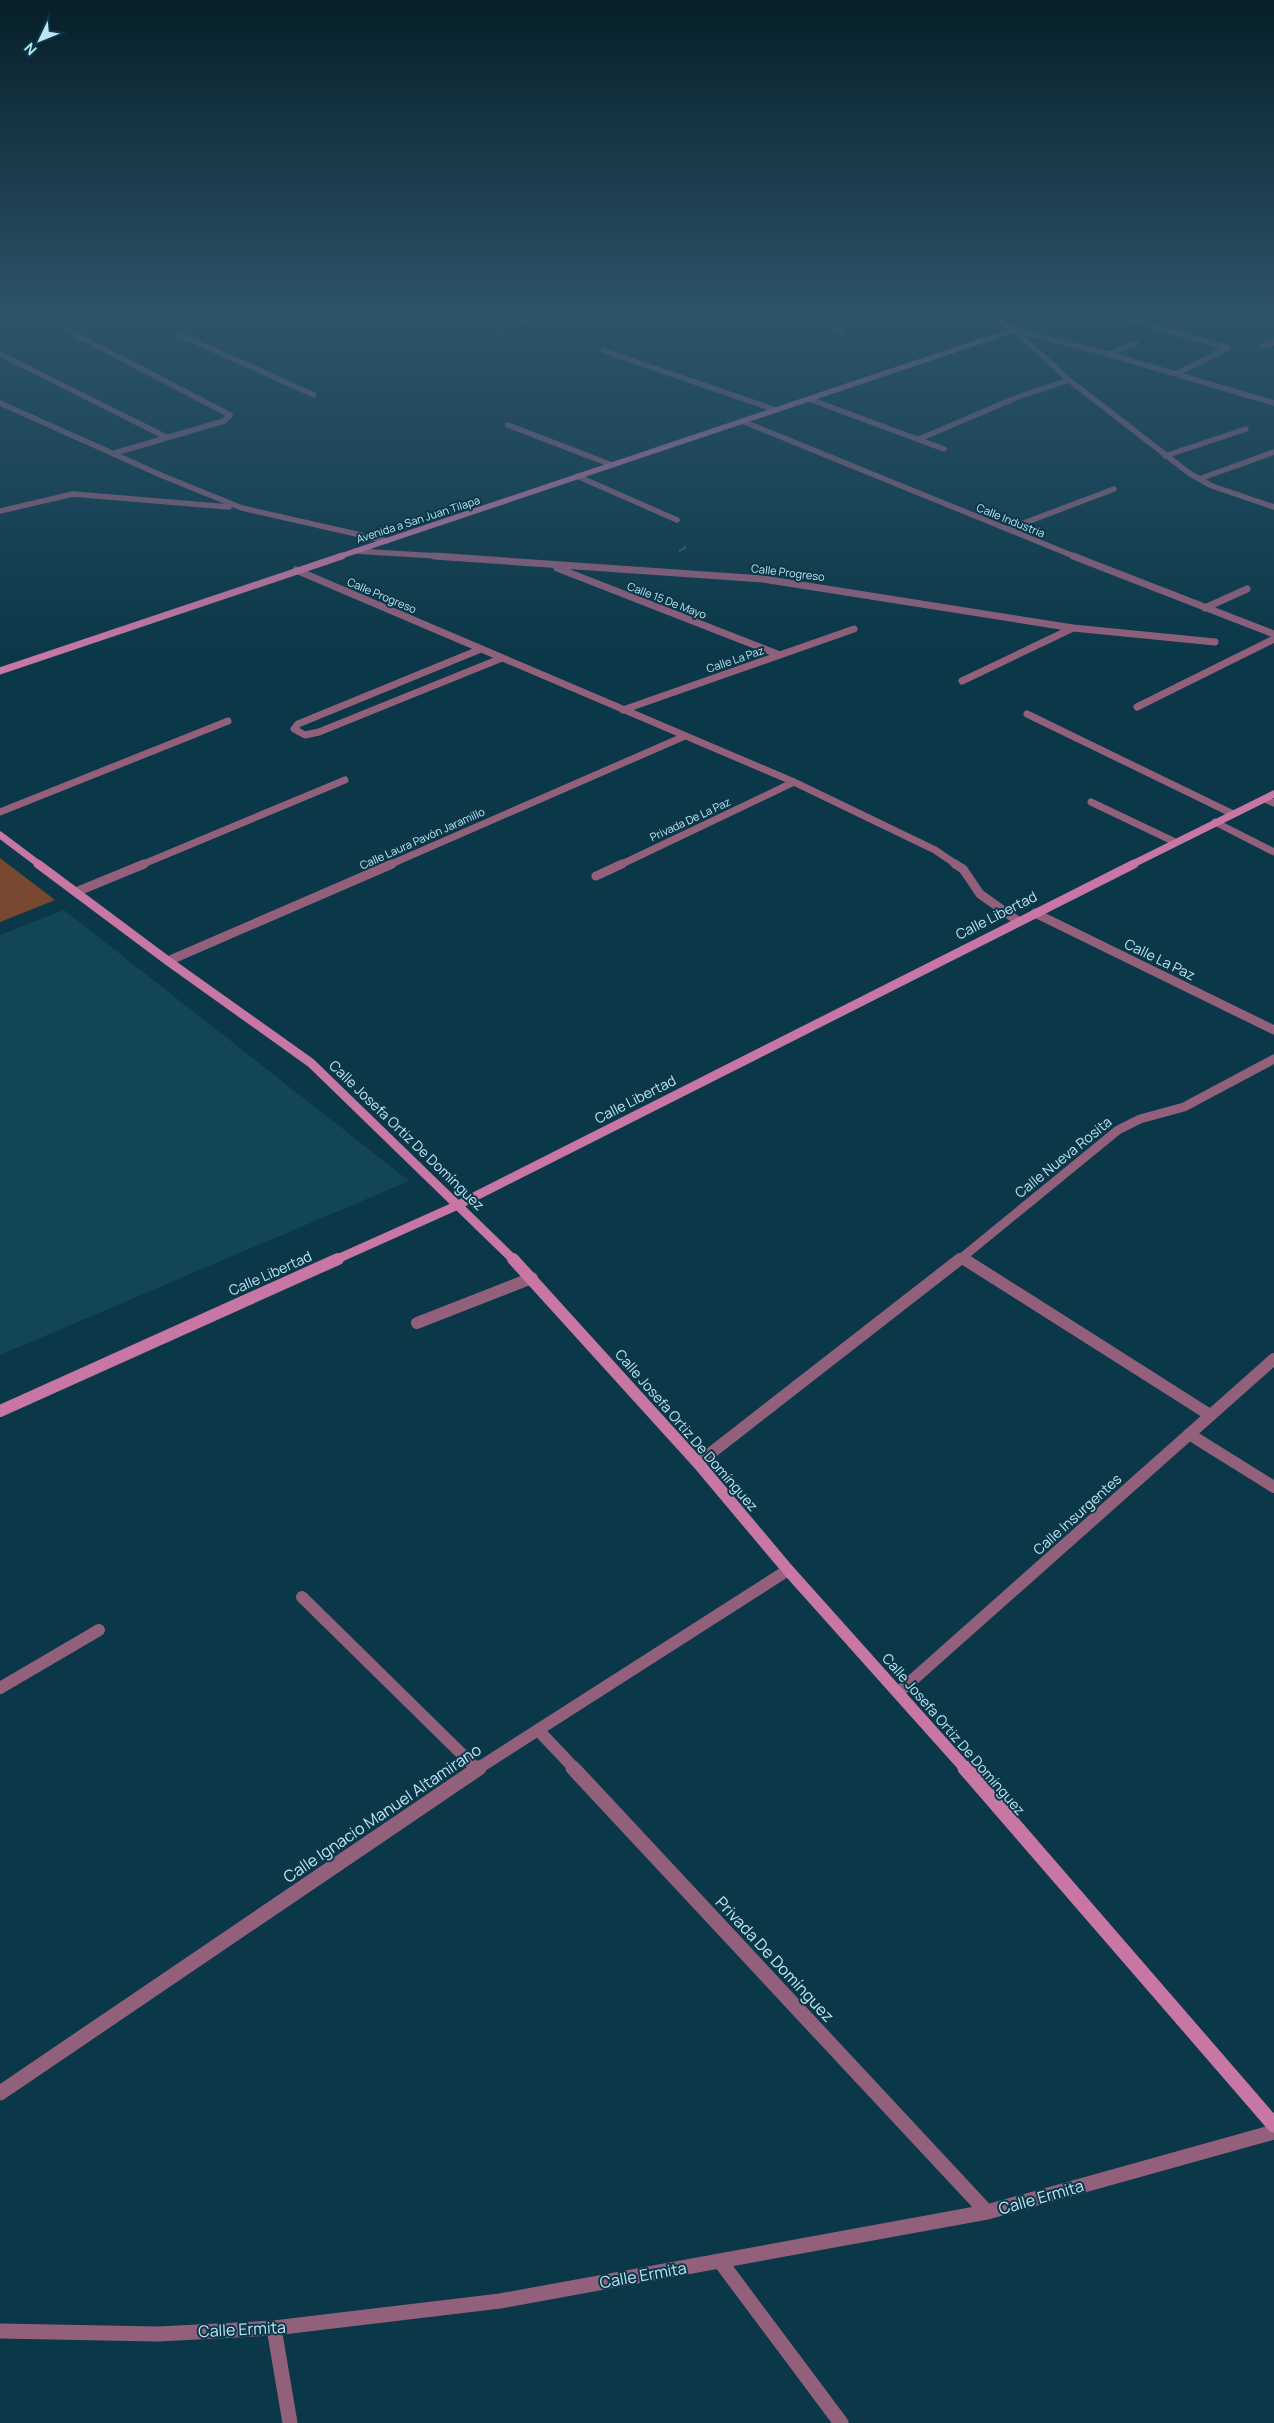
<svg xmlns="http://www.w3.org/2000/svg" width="1274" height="2423" font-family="Manrope,sans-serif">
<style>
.built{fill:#124657}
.green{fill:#794831}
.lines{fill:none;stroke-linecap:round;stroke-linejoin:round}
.path{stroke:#457080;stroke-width:2;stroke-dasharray:2 1;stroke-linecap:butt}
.lane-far2{stroke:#93607c;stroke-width:5.5}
.lane-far1{stroke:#93607c;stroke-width:12}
.lane{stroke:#93607c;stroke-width:15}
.street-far4{stroke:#93607c;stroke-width:5.5}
.street-far3{stroke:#93607c;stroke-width:7}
.street-far2{stroke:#93607c;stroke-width:9}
.street-far1{stroke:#93607c;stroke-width:12}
.street{stroke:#93607c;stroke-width:15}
.secondary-far4{stroke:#c877a5;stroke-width:5.5}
.secondary-far3{stroke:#c877a5;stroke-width:7}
.secondary-far2{stroke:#c877a5;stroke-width:9}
.secondary-far1{stroke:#c877a5;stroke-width:12}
.secondary{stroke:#c877a5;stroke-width:15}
.labels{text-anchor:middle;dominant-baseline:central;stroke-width:4;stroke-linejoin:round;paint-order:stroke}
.far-street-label{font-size:11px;fill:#bfe5f5;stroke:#0a3848}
.street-label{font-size:14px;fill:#bfe5f5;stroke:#0a3848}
.near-street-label{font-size:16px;fill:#bfe5f5;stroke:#0a3848}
</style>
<rect width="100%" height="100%" fill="#0a3848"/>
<path class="built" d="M64,910L409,1181L0,1355V935Z"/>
<path class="green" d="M0,858L55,900L0,922Z"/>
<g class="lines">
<path class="path" d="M679,551L686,547"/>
<path class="lane-far2" d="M508,425L612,465"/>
<path class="lane-far1" d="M417,1323L532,1278"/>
<path class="lane" d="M274,2328L290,2423"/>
<path class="street-far4" d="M817,317L843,332
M1123,317L1228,348
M823,321L845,317
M500,327L537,317
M67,330L230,415L224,421L115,453
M1014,330L1069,380L1189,473L1212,486L1274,507
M1015,330L1108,354L1274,403
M178,334L314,395
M1262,346L1274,342
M604,351L776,410
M0,354L166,437
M1108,354L1136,343
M1176,374L1228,348
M809,399L944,449
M0,403L163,476L242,508L387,541
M742,421L1076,557
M919,439L1018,397L1069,380
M1165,456L1246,429
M577,476L677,520
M1199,479L1274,452
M0,511L73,494L229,507
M1008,529L1114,489
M355,551L454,557"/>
<path class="street-far3" d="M434,556L763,579L1073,628L1215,642
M1073,556L1274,634
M557,568L780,655
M296,570L794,782L935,850L957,865
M1205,608L1247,589
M481,649L298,724L294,729L305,735L319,732L502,658
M962,681L1073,628
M1137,707L1274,639
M623,710L854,629
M1027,714L1233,814
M1265,799L1274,803
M1091,802L1175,842
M0,812L228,721
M1215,822L1274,852
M141,865L345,780
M389,865L685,736
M620,865L794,782"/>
<path class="street-far2" d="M955,864L963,869L980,894L1018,921
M596,876L622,864
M76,892L144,864
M1035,913L1274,1030
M168,961L392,864
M962,1258L966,1260
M959,1260L1118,1130L1140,1119L1184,1107L1274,1059"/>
<path class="street-far1" d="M964,1259L1210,1415
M1189,1434L1274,1487
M698,1463L960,1259
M302,1597L477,1769
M0,1688L99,1630
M899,1692L1274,1359
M538,1730L575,1769
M477,1769L788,1570"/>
<path class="street" d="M573,1768L987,2212
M0,2093L479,1768
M720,2261L841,2423
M0,2331L158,2334L274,2328L500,2301L987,2212L1274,2132"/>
<path class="secondary-far4" d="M996,317L1014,330
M338,557L1014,330"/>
<path class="secondary-far3" d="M0,671L342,556
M0,835L40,865
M1131,865L1274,794"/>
<path class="secondary-far2" d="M38,864L168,961L311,1063L514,1260
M335,1260L458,1205L1134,864"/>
<path class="secondary-far1" d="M513,1259L698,1463L788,1570L966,1769
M0,1411L338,1259"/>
<path class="secondary" d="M965,1768L1274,2125"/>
</g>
<linearGradient id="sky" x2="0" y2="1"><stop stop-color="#061f28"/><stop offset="0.48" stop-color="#2d536a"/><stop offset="1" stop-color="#2d536a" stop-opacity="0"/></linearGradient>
<rect width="1274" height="657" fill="url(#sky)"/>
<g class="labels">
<g class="far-street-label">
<text transform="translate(418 519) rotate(-18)">Avenida a San Juan Tilapa</text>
<text transform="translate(1011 520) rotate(22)">Calle Industria</text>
<text transform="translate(788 572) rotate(7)">Calle Progreso</text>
<text transform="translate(382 595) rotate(23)">Calle Progreso</text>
<text transform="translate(667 600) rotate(21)">Calle 15 De Mayo</text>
<text transform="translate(735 659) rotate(-19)">Calle La Paz</text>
<text transform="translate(690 819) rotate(-25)">Privada De La Paz</text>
<text transform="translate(422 838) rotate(-24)">Calle Laura Pavón Jaramillo</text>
</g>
<g class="street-label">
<text transform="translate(996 915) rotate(-27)">Calle Libertad</text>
<text transform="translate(1160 959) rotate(26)">Calle La Paz</text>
<text transform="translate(635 1099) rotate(-27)">Calle Libertad</text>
<text transform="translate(407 1135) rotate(44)">Calle Josefa Ortiz De Domínguez</text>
<text transform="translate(1063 1157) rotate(-39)">Calle Nueva Rosita</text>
<text transform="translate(270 1273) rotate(-24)">Calle Libertad</text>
<text transform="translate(687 1430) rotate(49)">Calle Josefa Ortiz De Domínguez</text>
<text transform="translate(1077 1514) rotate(-42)">Calle Insurgentes</text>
<text transform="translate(954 1734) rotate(49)">Calle Josefa Ortiz De Domínguez</text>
</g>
<g class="near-street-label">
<text transform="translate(382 1813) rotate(-34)">Calle Ignacio Manuel Altamirano</text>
<text transform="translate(775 1959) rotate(47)">Privada De Domínguez</text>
<text transform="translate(1041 2197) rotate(-16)">Calle Ermita</text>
<text transform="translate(643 2275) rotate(-10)">Calle Ermita</text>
<text transform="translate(242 2329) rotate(-3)">Calle Ermita</text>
</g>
</g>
<g transform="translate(40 40) rotate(227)" stroke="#0a3848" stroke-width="4" paint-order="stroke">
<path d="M0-4L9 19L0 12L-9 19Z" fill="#bfe5f5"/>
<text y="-8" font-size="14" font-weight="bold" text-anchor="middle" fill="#bfe5f5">N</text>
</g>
</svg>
